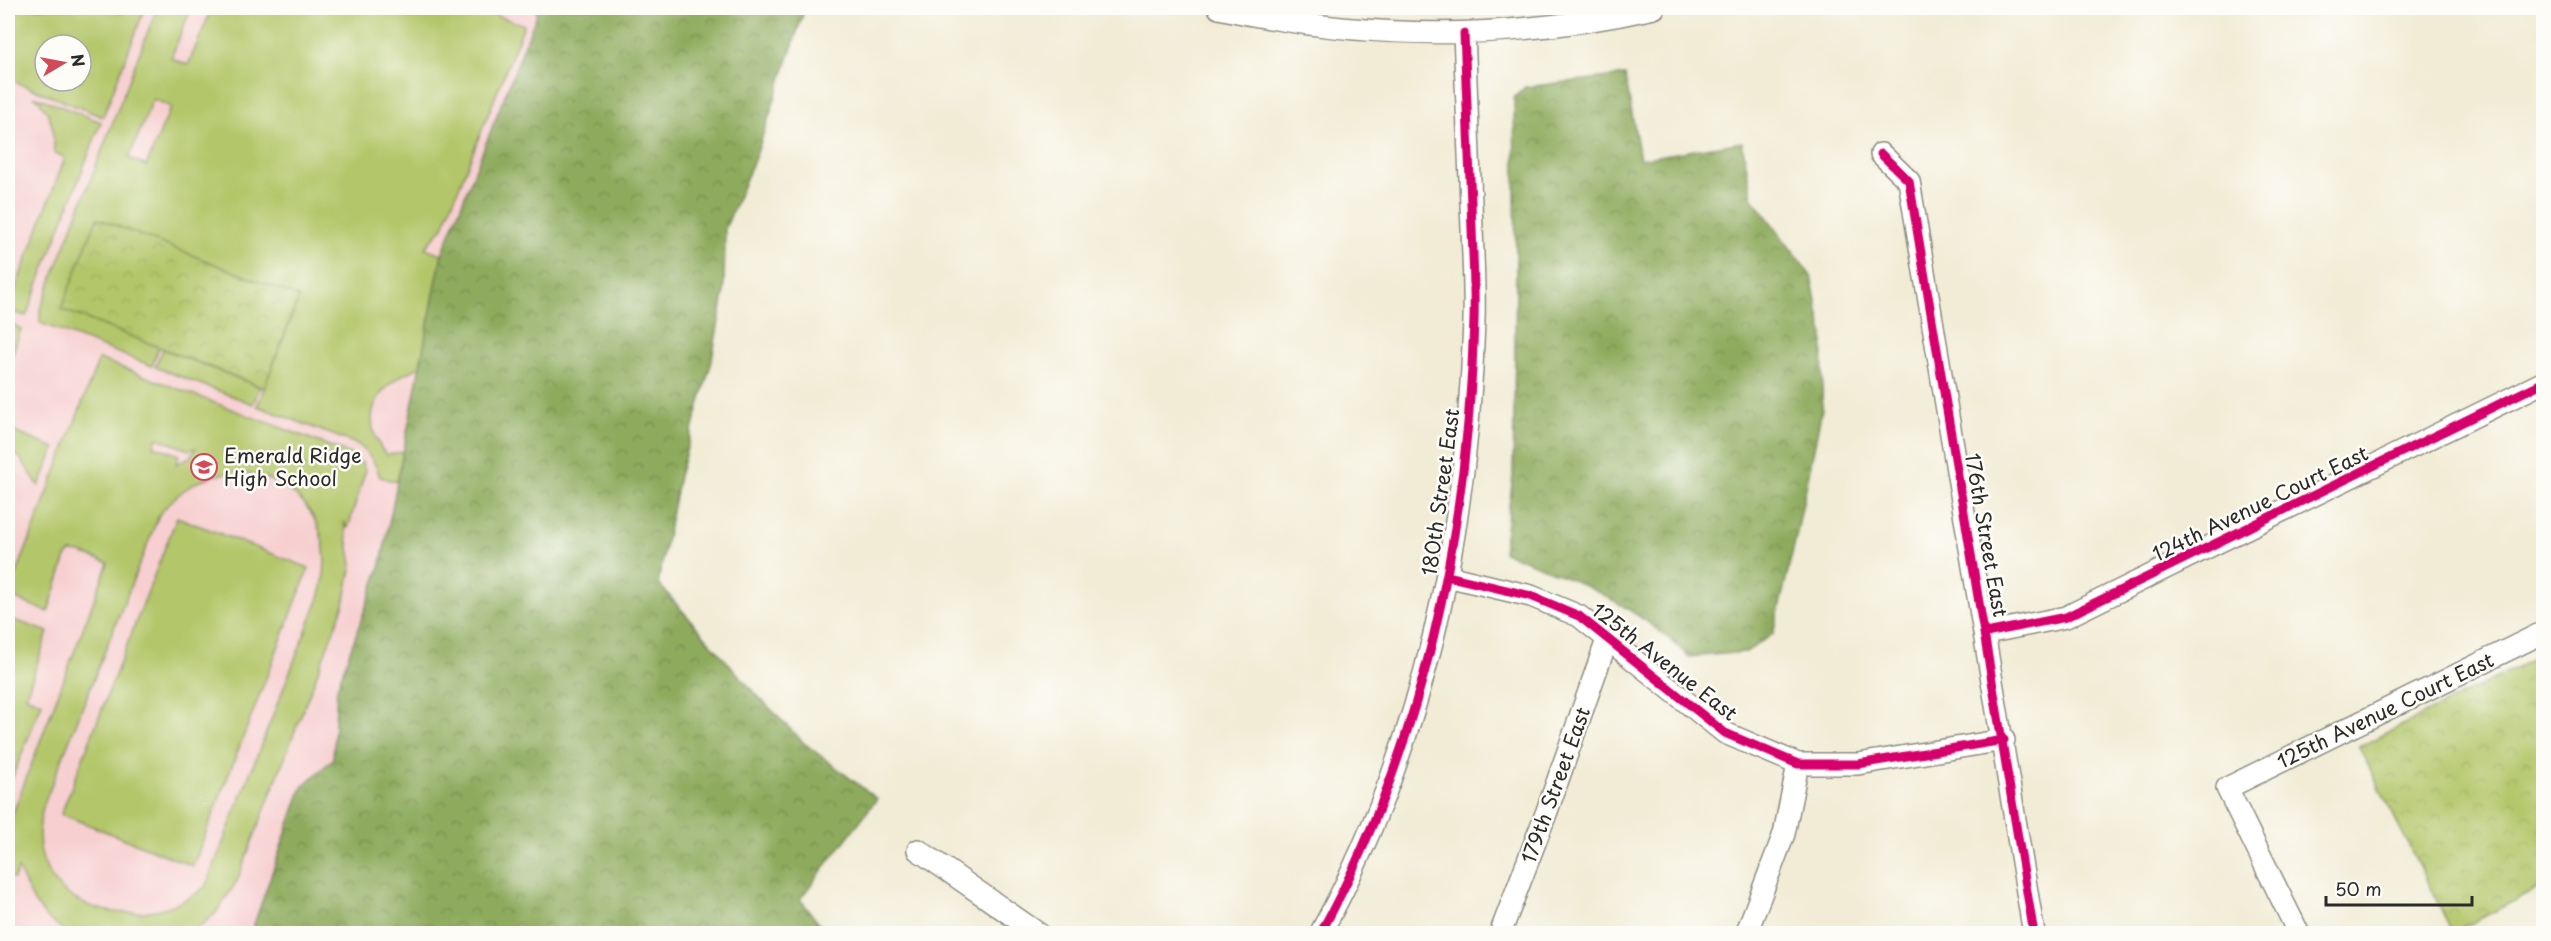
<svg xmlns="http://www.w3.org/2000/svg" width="2551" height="941" font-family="'Playpen Sans',sans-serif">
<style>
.built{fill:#f7cfd0;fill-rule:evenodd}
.grass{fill:#b3c669;stroke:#6f784a;stroke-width:1.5;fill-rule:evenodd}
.forest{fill:url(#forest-crowns);stroke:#5c6b44;stroke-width:1.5}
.park{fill:url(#park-crowns);stroke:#6f784a;stroke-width:1.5}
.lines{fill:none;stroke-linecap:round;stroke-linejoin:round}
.minor-casing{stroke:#8e8c80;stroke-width:24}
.minor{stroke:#fff;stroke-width:21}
.cycleway-casing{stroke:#fdfcf7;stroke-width:13}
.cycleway{stroke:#d6006c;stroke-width:9}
.labels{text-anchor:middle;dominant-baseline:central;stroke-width:5;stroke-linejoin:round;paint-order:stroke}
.poi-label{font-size:20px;fill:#2b2b2b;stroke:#fdfcf7;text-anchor:start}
.street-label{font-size:20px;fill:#2b2b2b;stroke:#fdfcf7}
</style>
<defs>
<pattern id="forest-crowns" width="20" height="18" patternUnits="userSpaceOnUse" patternTransform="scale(1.5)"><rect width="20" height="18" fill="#8eab5d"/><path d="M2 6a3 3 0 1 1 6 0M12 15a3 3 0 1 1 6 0" fill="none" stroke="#748b4d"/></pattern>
<pattern id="park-crowns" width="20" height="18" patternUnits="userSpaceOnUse" patternTransform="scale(1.5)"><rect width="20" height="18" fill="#b3c669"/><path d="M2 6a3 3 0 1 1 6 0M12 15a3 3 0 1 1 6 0" fill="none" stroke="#9aaa5b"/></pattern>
</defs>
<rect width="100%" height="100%" fill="#fdfcf7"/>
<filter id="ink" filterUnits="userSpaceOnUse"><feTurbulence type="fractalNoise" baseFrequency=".0167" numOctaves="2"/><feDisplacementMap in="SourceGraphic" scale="12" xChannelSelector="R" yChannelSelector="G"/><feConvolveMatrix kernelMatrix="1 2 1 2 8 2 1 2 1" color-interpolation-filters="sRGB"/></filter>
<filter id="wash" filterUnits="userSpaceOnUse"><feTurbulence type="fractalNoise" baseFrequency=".008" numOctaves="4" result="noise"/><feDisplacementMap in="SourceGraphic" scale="24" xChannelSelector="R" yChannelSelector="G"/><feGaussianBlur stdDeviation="1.35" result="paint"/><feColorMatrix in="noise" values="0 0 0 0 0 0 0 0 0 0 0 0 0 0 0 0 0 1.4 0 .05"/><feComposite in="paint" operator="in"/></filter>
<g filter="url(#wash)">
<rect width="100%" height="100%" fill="#f2ecd6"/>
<path class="built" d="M8,8H535L537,14L442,254L381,564L337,688L333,759L302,787L251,933H8ZM45,45H81V81H45Z"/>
<path class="grass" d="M8,8H111L121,13L124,8H145L103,117L8,79ZM45,45H81V81H45Z
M157,8H191L171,58L188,65L212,8H475L524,25L443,227L425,248L442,254L420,367C378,383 356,416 386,455L403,452L397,482L380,477C376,463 370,454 359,445L257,406L299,298L62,309L159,347L152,366L40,323V310ZM153,99L171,107L146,166L129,158Z
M34,96L101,122L26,316L8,310L9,305L65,158L54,152C54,128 52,112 34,96Z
M8,322L21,329L8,366Z
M163,349L260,387L253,404L155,367Z
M99,359L348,453L363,464L365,472L348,528L344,522L352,564L344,604L237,881L216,913L192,933H68L47,918L34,902L18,869L14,879L8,876V826L108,563L81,553L71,552L66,557L48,612L8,596ZM157,438L189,450L196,448L190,457L176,464L179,455L155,446L153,448ZM238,472C304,479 338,532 320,595L206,886C139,941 13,910 44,804L159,515C180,488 204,474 238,472Z
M9,430L55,448L39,486L20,458L8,449Z
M177,517L309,568L193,866L61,814Z
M8,618L48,632L26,696L42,703L8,789Z"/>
<path class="forest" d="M535,8H805L757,153L725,229L724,294L711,364L679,476L658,583L751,689L804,743L877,799L800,899L826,933H251L302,787L333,759L337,688L381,564L442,254L537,14Z
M1625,75L1640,159L1742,142L1752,197L1811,276L1823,334L1822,409L1796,537L1773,634L1746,652L1689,657C1634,603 1574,579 1503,552L1513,476L1516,274L1514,98L1525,87Z"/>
<path class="park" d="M97,218L299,297L264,388L61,309Z
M2531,660L2543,685V886L2453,933L2359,747Z"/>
</g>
<g filter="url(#ink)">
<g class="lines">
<defs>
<path id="minor" d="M1219,8C1366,41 1508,41 1654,8
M1881,154L1909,181L2034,934
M1447,576L1531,596L1579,616L1725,733L1798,764H1858L2004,740
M1986,633L2066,617L2544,382
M918,850L1039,934
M1320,934C1423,747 1468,533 1474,321C1475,291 1473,259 1472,228C1469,163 1467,98 1464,33
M1500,934L1547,811L1608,637
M1746,934L1784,834L1798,764
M2299,934L2227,788L2544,632"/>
</defs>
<use href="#minor" class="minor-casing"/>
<use href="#minor" class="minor"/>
<defs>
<path id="cycleway" d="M1881,154L1909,181L2034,934
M1447,576L1531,596L1579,616L1725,733L1798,764H1858L2004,740
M1986,633L2066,617L2544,382
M1320,934C1423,747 1468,533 1474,321C1475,291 1473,259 1472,228C1469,163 1467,98 1464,33"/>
</defs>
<use href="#cycleway" class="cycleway-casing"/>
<use href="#cycleway" class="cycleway"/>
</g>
</g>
<defs>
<symbol id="school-ring" viewBox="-11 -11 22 22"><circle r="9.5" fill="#fdfcf7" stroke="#d1495b" stroke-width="1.5"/><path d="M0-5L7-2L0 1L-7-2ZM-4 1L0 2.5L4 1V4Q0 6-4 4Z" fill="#d1495b"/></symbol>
</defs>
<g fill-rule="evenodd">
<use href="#school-ring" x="189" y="452" width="30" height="30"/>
</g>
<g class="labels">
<g class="poi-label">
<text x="224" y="455">Emerald Ridge<tspan x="224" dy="23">High School</tspan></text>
</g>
<g class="street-label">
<text transform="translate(1440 492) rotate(-82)">180th Street East</text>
<text transform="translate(2260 503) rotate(-26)">124th Avenue Court East</text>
<text transform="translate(1987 535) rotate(80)">176th Street East</text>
<text transform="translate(1665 661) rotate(38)">125th Avenue East</text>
<text transform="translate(2385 710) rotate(-26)">125th Avenue Court East</text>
<text transform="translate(1555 785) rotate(-70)">179th Street East</text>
</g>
</g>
<rect width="2551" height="941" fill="none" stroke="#fdfcf7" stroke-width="30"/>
<g transform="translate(63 63) rotate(80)"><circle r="28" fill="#fdfcf7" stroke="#a9a8a5" stroke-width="1.5"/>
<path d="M0-4.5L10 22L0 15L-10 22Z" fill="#d1495b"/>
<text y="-9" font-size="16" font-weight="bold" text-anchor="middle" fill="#2b2b2b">N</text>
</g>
<path d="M2326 896v9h146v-9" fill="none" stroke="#2b2b2b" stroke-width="3"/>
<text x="2335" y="896" font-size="18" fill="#2b2b2b" stroke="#fdfcf7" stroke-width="4.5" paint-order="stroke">50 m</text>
</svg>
